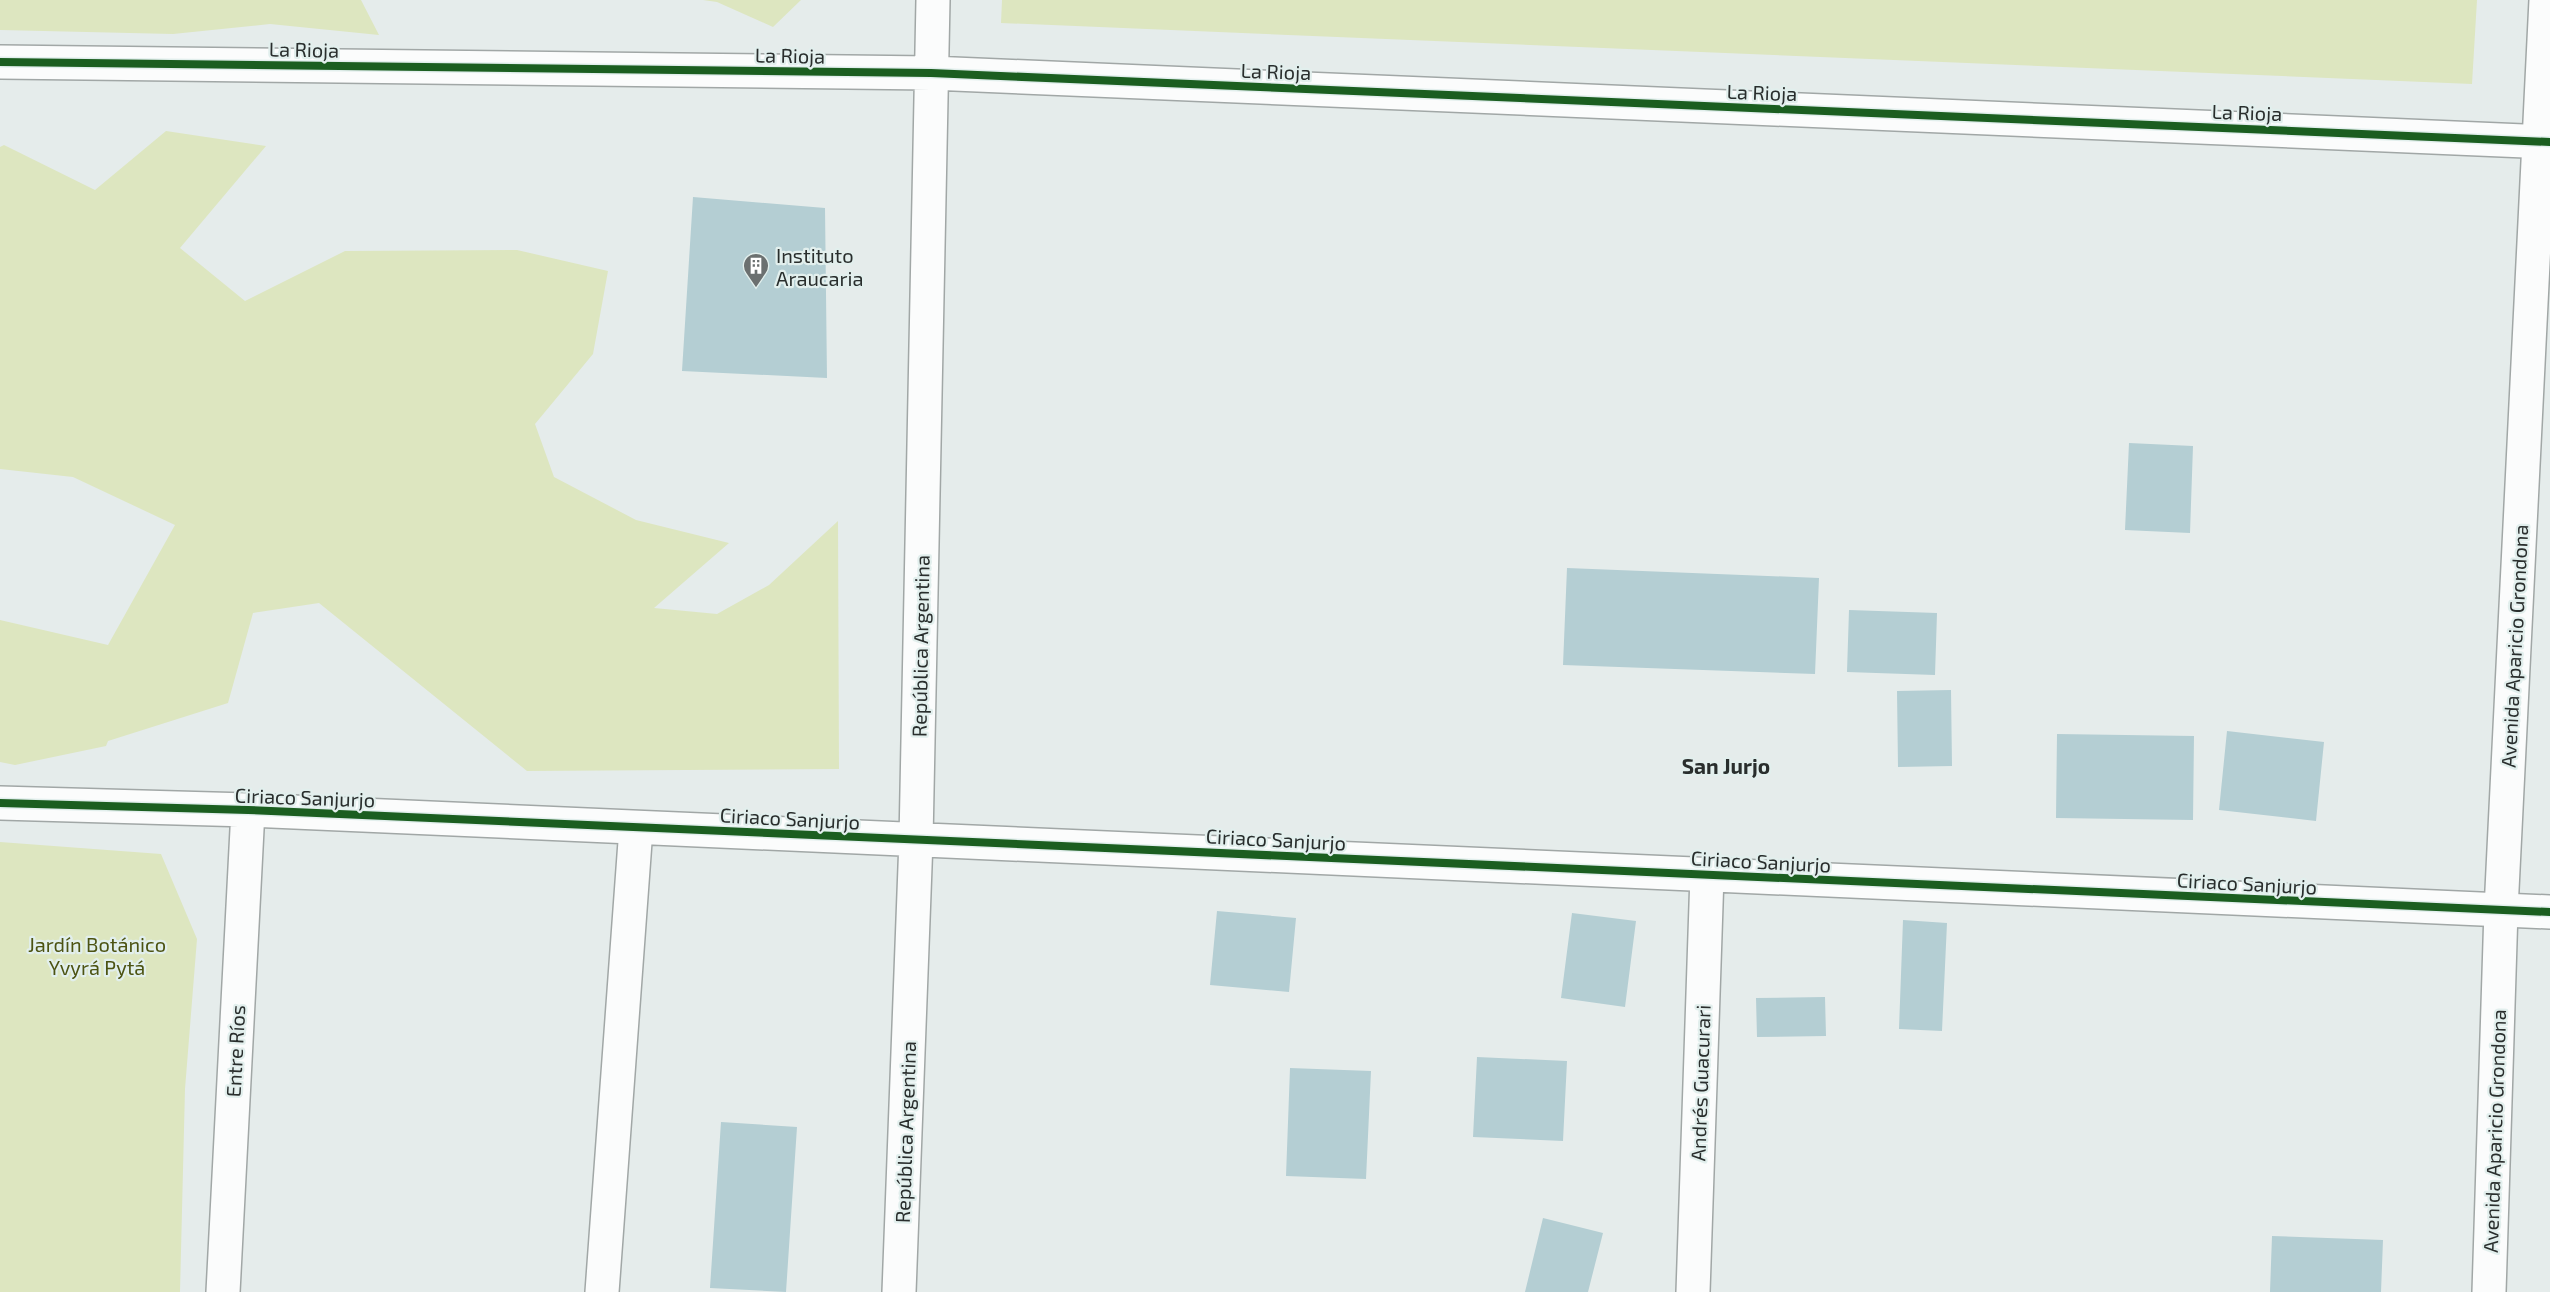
<svg xmlns="http://www.w3.org/2000/svg" width="2550" height="1292" font-family="'Exo 2',sans-serif">
<style>
.green{fill:#dde6c0}
.building{fill:#b4ced3}
.lines{fill:none;stroke-linecap:round;stroke-linejoin:round}
.minor-casing{stroke:#a1a7a6;stroke-width:36}
.major-casing{stroke:#a1a7a6;stroke-width:36}
.minor{stroke:#fbfcfc;stroke-width:33}
.major{stroke:#fbfcfc;stroke-width:33}
.cycleway-casing{stroke:#e2efed;stroke-width:11}
.cycleway{stroke:#1b5e20;stroke-width:8}
.labels{text-anchor:middle;dominant-baseline:central;stroke-width:4.5;stroke-linejoin:round;paint-order:stroke}
.street-label{font-size:20px;fill:#292e2d;stroke:#e2efed}
.poi-label{font-size:20px;fill:#292e2d;stroke:#e2efed;text-anchor:start}
.park-label{font-size:20px;fill:#4c5312;stroke:#e2efed}
.neighbourhood-label{font-size:21px;font-weight:bold;fill:#292e2d;stroke:#e2efed}
</style>
<rect width="100%" height="100%" fill="#e5eceb"/>
<path class="green" d="M0,0H361L379,35L270,24L173,34L0,30Z
M703,0H801L773,27L717,2Z
M1002,0H2477L2472,84L1001,23Z
M166,131L266,146L180,248L245,301L345,251L517,250L608,271L593,354L535,424L554,477L636,520L729,543L654,608L717,614L769,585L838,521L839,769L527,771L319,603L253,613L228,703L108,741L106,746L15,765L0,762V620L108,645L175,525L73,477L0,469V147L4,145L95,190Z
M0,842L161,854L197,939L185,1089L180,1292H0Z"/>
<path class="building" d="M693,197L825,208L827,378L682,371Z
M2129,443L2193,446L2190,533L2125,530Z
M1567,568L1819,578L1815,674L1563,665Z
M1849,610L1937,613L1935,675L1847,672Z
M1951,690L1952,766L1898,767L1897,691Z
M2227,731L2324,742L2316,821L2219,810Z
M2057,734L2194,736L2193,820L2056,818Z
M1217,911L1296,918L1289,992L1210,985Z
M1572,913L1636,921L1625,1007L1561,998Z
M1903,920L1947,923L1942,1031L1899,1029Z
M1825,997L1826,1036L1757,1037L1756,998Z
M1477,1057L1567,1061L1563,1141L1473,1137Z
M1290,1068L1371,1071L1366,1179L1286,1176Z
M721,1122L797,1127L786,1292L710,1288Z
M1543,1218L1603,1233L1588,1292H1525Z
M2272,1236L2383,1240L2381,1292H2270Z"/>
<g class="lines">
<defs>
<path id="minor" d="M0,62L931,73L2550,142
M0,803L248,810L2550,912
M223,1292L248,810
M602,1292L636,828
M899,1292L916,840L933,0
M1693,1292L1707,875"/>
<path id="major" d="M2489,1292L2501,910L2546,0"/>
</defs>
<use href="#minor" class="minor-casing"/>
<use href="#major" class="major-casing"/>
<use href="#minor" class="minor"/>
<use href="#major" class="major"/>
<defs>
<path id="cycleway" d="M0,62L931,73L2550,142
M0,803L248,810L2550,912"/>
</defs>
<use href="#cycleway" class="cycleway-casing"/>
<use href="#cycleway" class="cycleway"/>
</g>
<defs>
<symbol id="building-pin" viewBox="-11 -11 22 30"><path d="M0 17L-7.5 6A9.5 9.5 0 1 1 7.5 6Z" fill="#6b7070" stroke="#e2efed"/><path d="M-4-6H4V6H1V3H-1V6H-4ZM-2.5-4.3h1.7v1.8h-1.7ZM.8-4.3h1.7v1.8H.8ZM-2.5-1h1.7V.8h-1.7ZM.8-1h1.7V.8H.8Z" fill="#fff"/></symbol>
</defs>
<g fill-rule="evenodd">
<use href="#building-pin" x="741" y="251" width="30" height="40"/>
</g>
<g class="labels">
<g class="street-label">
<text transform="translate(304 49) rotate(1)">La Rioja</text>
<text transform="translate(790 55) rotate(1)">La Rioja</text>
<text transform="translate(1276 71) rotate(2)">La Rioja</text>
<text transform="translate(1762 92) rotate(2)">La Rioja</text>
<text transform="translate(2247 112) rotate(2)">La Rioja</text>
<text transform="translate(920 646) rotate(-89)">República Argentina</text>
<text transform="translate(2514 646) rotate(-87)">Avenida Aparicio Grondona</text>
<text transform="translate(305 797) rotate(2)">Ciriaco Sanjurjo</text>
<text transform="translate(790 818) rotate(3)">Ciriaco Sanjurjo</text>
<text transform="translate(1276 839) rotate(3)">Ciriaco Sanjurjo</text>
<text transform="translate(1761 861) rotate(3)">Ciriaco Sanjurjo</text>
<text transform="translate(2247 883) rotate(3)">Ciriaco Sanjurjo</text>
<text transform="translate(235 1051) rotate(-87)">Entre Ríos</text>
<text transform="translate(1700 1083) rotate(-88)">Andrés Guacurari</text>
<text transform="translate(2494 1131) rotate(-88)">Avenida Aparicio Grondona</text>
<text transform="translate(905 1132) rotate(-88)">República Argentina</text>
</g>
<g class="poi-label">
<text x="776" y="255">Instituto<tspan x="776" dy="23">Araucaria</tspan></text>
</g>
<g class="park-label">
<text x="97" y="944">Jardín Botánico<tspan x="97" dy="23">Yvyrá Pytá</tspan></text>
</g>
<g class="neighbourhood-label">
<text x="1726" y="765">San Jurjo</text>
</g>
</g>
</svg>
